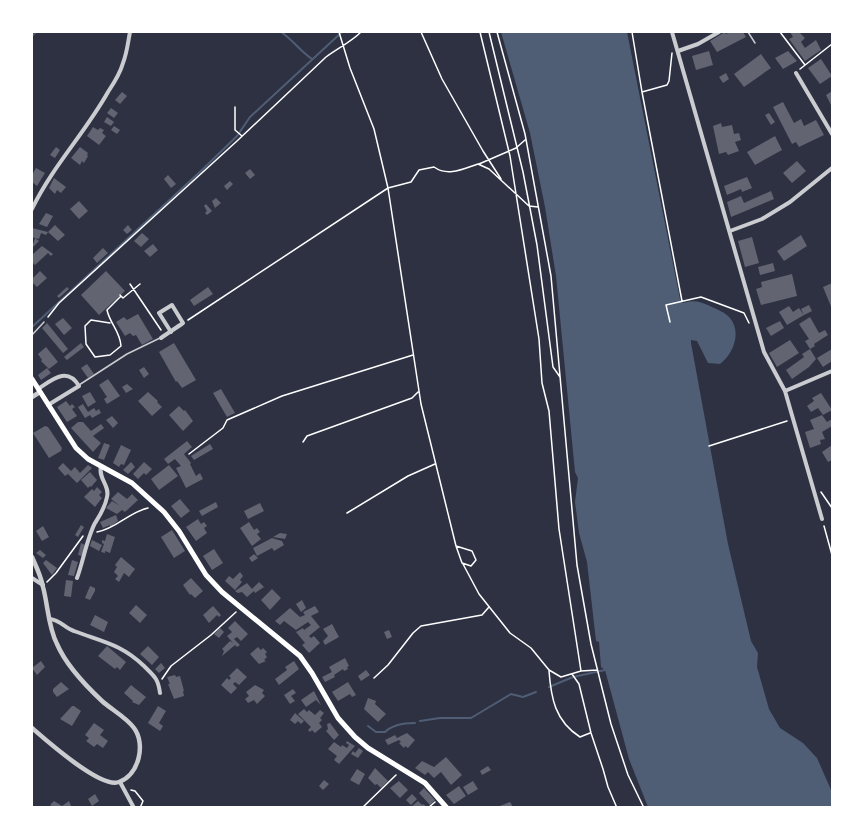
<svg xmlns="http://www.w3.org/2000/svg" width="864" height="839" font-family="Arial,sans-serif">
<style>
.water{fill:#4f5d75}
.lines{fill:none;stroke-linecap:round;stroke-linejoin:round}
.stream{stroke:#4f5d75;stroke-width:2}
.building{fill:#626471}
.path{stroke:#fff;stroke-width:1.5}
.service{stroke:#caccd0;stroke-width:1.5}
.minor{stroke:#caccd0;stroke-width:4}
.tertiary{stroke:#caccd0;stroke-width:4.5}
.secondary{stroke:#fff;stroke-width:5}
</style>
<rect width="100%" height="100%" fill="#2d3142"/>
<path class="water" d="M501,32H627L680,299L683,303C694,300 699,301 710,306C716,309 725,312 730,318C742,333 733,354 720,364L708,363L697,341L691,340V343L728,544L751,641L758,653L757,667L769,709L780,728L803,743L817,758L832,792V807H648L629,759L605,670L601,667L599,642L596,641L587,562L579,533L575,502L578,478L575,472L556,276L545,207L530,133Z"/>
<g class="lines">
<path class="stream" d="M281,32C293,40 300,51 312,59
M32,36L36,32
M32,327L203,169L237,136L250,117L342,32
M549,687L573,677L605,670
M420,721L440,718H471L511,694L523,697L536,692
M368,726L376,732H385C393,724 405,723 415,723"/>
</g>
<path class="building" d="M725,32L726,34L730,32H743L746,37L717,52L710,41Z
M790,32H801L800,33L805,38L801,42L805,48L816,40L821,50L805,61L789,39L793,37Z
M709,51L713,65L696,70L692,56Z
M788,51L797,61L783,69L775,58Z
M761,54L771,68L744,87L734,74Z
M821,59L832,76L820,84L808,68Z
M726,73L729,79L723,83L719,77Z
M832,91V107L826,95Z
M122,92L127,96L120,104L115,100Z
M783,102L794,123L801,119L804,126L816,120L824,135L799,147L796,142L792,144L773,107Z
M111,108L118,113L114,118L107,113Z
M769,113L775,122L771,125L765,115Z
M107,117L114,122L111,126L104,122Z
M721,123L722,127L732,125L734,134L739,133L741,140L735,142L739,151L728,155L726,152L719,154L713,126Z
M114,126L120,130L117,134L111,130Z
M93,127L98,130L100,128L104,130L102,133L106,136L99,145L87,136Z
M775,136L782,150L755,165L747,152Z
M56,147L60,150L55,158L50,155Z
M80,147L88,153L87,155L88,156L84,163L82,161L80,165L71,158Z
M797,161L806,171L792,183L783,173Z
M36,168L45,173L37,186L32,182V175Z
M250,169L255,175L250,179L245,173Z
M168,175L176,184L171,188L164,179Z
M747,177L752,188L742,192L741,189L727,195L724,186Z
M54,178L66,187L61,193L57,190L55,194L49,188Z
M230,181L233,184L227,190L224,186Z
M771,191L774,199L731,217L727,202L741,196L744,203Z
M216,198L221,203L215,208L212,201Z
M79,201L88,211L79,219L70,209Z
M206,204L212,211L207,215L205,213L207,211L204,206Z
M46,213L53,216L47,227L39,224Z
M55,225L65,235L58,241L48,232Z
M128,225L132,230L127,234L123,230Z
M32,228L48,232L46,235L41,233L39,239L35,238L39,241L32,248L35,238L32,237Z
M142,233L149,239L141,247L134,241Z
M801,235L807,246L784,261L777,251Z
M752,237L759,263L745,267L738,241Z
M153,244L158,250L150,257L144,251Z
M42,246L53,254L51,256L48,253L35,265L32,262V255Z
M103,248L108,253L97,263L93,258Z
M773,263L775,271L760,275L758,267Z
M40,271L47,278L37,287L32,282V279Z
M106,271L125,291L99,315L81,295Z
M792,274L797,296L761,305L756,289L762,287L761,282Z
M832,283V309L823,287Z
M67,287L69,289L59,298L57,296Z
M208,287L213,294L194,306L190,300Z
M809,305L812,311L804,315L801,309Z
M789,306L793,312L799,308L804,315L787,325L779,312Z
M138,314L153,339L142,345L136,335L133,336L130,333L125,336L116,322L124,317L127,320Z
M810,317L819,333L825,330L828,335L814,344L815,346L810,349L816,359L809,367L792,379L786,370L804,357L802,354L810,349L805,341L809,339L799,324Z
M63,318L72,328L64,335L55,324Z
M780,321L784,328L771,336L766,328Z
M47,323L68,349L63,353L42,328Z
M790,340L799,353L777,367L769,353Z
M81,343L84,347L67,360L64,357Z
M174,343L196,380L182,388L177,381L176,382L159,352Z
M46,347L58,362L49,369L41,361L42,360L38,354Z
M832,349V361L823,367L817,358Z
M87,364L94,374L88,378L81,368Z
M144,367L149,374L144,378L139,370Z
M47,368L51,373L41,380L38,375Z
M108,379L120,396L107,404L104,399L107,397L99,385Z
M127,384L133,389L126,393L122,387Z
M221,389L235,413L227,417L213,393Z
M90,392L96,402L88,407L82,396Z
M148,392L158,401L157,402L162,407L152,416L138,401Z
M821,393L832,410L823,415L818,408L811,412L807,406L814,401L812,398Z
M66,401L70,406L72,404L75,407L72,409L77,416L67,422L57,407Z
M83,404L88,412L94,408L96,411L99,409L101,413L92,418L90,415L85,418L78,407Z
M179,406L184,411L185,410L193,421L183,431L169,415Z
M822,415L827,422L832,419V426L822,432L825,439L820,440L821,444L810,448L805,432L814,429L810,420Z
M112,416L118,423L113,428L106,420Z
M78,422H83L91,431L101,424L104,428L93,436L101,443L93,452L71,428Z
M45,426L48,427L62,448L61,451L49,458L33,433Z
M187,441L192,447L184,454L191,463L190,464L196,476L200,473L203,479L186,488L176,468L181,466L175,459L168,464L164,459Z
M104,443L110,445L104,460L98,458Z
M210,444L213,449L194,460L191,456Z
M121,445L131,450L124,465L121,464L119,467L113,463Z
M832,445V460L828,462L822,452Z
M131,462L135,467L128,474L123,470Z
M144,462L152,469L146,475L144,473L138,479L133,474Z
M63,463L71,471L75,467L80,473L88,465L92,468L77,483L68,474L65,476L58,468Z
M169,465L178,476L159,490L151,479Z
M90,472L97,480L91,487L90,486L88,488L81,480Z
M97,487L102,492L99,495L102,498L95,507L84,497L92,489L94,491Z
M118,492L127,499L132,494L138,500L125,512L122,510L117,514L106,508L112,501L120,506L111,499Z
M180,499L190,511L181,518L171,506Z
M216,502L218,507L202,516L199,511Z
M260,503L264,511L248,519L244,511Z
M116,515L118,521L110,527V525L103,528L100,522Z
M198,519L201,524L204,522L207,526L204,528L207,533L196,541L186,527Z
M249,522L254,530L257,528L260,532L257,534L261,539L252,546L240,528Z
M81,525L84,527L78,537L75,535Z
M43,526L49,537L42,541L36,531Z
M172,530L185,551L174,558L161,537Z
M280,533L287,534L285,539L273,537Z
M107,534L115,537L110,553L105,551V553L101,552L104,544L102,543V540L105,541Z
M272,538L282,541L284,545L274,551L272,548L257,556L253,548Z
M92,540L102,545L99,551L90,546Z
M81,543L85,545L82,556L78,555Z
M214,549L223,563L212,570L203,556Z
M40,550L46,555L43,558L36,553Z
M254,554L258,558L252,562L249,558Z
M121,557L135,569L129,577L124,573L119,582L115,579L118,576L114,572L117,567L115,565Z
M46,560L57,568L52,575L43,563Z
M72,560L78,562L74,576L68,575Z
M240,572L243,576L240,580L242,582L235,590L225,581L229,576L233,579Z
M191,578L203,591L195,598L191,594L190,595L183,585Z
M66,580L73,581L71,597L64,596Z
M259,582L264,587L255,593L254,591L247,597L242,592L238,593L235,591L247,583L252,589Z
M90,586L95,588V591L90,600L85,598Z
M272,589L281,598L270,610L261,600Z
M302,600L306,608L301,612L296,604Z
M136,605L147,615L140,623L129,613Z
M213,606L221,615L219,617L217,615L209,623L203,615Z
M315,606L319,612L311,616L320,627L309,636L311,638L314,636L320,643L309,653L302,645L305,643L296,632L303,628L304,630L311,625L308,622L296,630L284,621L280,625L275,621L290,608L300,617L305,615L303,612Z
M95,615L108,622L104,632L90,625Z
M235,621L248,634L241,641L237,637L234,639L240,645L237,647L235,645L222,656L224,651L222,649L230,641L233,643L227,636L232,632L228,628Z
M332,624L339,637L325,645L323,641L328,636L323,629Z
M220,628L224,632L219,638L214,634Z
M389,630L392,637L387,639L384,632Z
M107,646L126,662L120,670L117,667L115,669L98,656Z
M148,646L159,657L152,665L140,654Z
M258,647L261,650L263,648L267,652L265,654L267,657L264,660L266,661L259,664L250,654Z
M345,658L349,666L347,667L348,669L344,671L343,669L334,675L335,677L325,682L322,677L332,672L329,667Z
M41,661L45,667L37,675L32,668Z
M294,661L299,669L279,685L275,679L287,670L285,667Z
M161,663L165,668L159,673L155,669Z
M237,668L247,677L239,685L235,682L233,684L237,688L231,694L221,685L227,678L229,680L231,678L229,676Z
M366,670L370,675L361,681L358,676Z
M175,675L176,677L180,676L184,691H183L184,696L174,699L168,684H170L167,677Z
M61,682L69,689L57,697L53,692V689Z
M348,682L356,695L352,697L350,694L338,701L332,692Z
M131,685L146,697L139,705L132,702L133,701L124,693Z
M255,685L264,690L262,693L265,696L257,704L254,700L248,703L245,699L249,696L246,692Z
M293,689L296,693L291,696L295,701L290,704L284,695Z
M314,691L321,705L316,700L306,707L301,700Z
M368,698L376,701L375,704L386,714L378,722L364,709Z
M72,706H74L81,711L72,726L60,719Z
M158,706L166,711L159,723L163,726L160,731L148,723Z
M304,709L307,712L309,710L315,715L320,710L324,713L320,718L322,720L319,723L322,727L315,733L312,730L310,732L308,730L311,727L298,714Z
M295,713L304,721L301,724L298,721L295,724L290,720Z
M94,723L104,730L100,735L108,741L103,748L97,744L94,747L86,741L89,738L85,735Z
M330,723L339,735L334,740L326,731L328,729L327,724Z
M407,733L415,740L408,748L405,746L404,748L399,743L401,742L399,740L388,745L385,740L395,735L397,738Z
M347,741L355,746L339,764L334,760L337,756L328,749L334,742L341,747L342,745L347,748L349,745L346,743Z
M359,748L363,751L358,758L351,754L353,751L355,753Z
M446,757L462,775L451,785L441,772L434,778L428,772L425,775L415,768L422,761L434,767Z
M488,766L491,770L482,775L480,771Z
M375,768L388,781L381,788L377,784L375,785L368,778Z
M357,769L365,774L359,785L350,780Z
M324,780L329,784L323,790L319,786Z
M399,781L408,790L400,798L390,788Z
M473,781L478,789L468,795L463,787Z
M459,786L466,796L454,804L446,795Z
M424,788L435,800L430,805L419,793Z
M95,794L99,801L92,806L88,799Z
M412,794L417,799L411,805L406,800Z
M54,801L62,806L69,801L71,806L53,807L50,805Z
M418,801L422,805L423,804L427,807H411Z
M510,802L513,807H497Z"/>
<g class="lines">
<path class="path" d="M339,32L350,68L374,129L388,188L421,404L456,546L462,563L471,566L476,560L472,551L456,546
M421,32L442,79L483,151L501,179
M480,32L510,156L539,339L542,383L549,411L559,529L581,671
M489,32L523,172L537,245L553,367L560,377
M497,32L525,134L551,276L577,565L591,644L611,724L628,775L644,808
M632,32L642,92L667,85L669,81L672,53
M780,32L805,65
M800,69L832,44
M642,92L682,301
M235,107V130L242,136
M479,164L516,148L525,140
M130,284L161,330
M120,295L123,298L140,284
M48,317L59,303L237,141L326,57C338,48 351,42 361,32
M188,320L388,188L411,182L419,170L434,167C448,177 463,169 478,164L489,169L529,206L538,207
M670,322L666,305L701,297L744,313L749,323
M110,323L91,320L85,326L86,344L95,357L110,355L121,346C120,331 110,324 107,310L121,296
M303,442L307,436L412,398L418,392
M709,446L787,421
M189,454L223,428L227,420L282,396L413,355
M821,492L832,508
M347,513L408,476L435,464
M824,526L832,555
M97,532C116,529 129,512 148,508
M463,564L479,594L510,633L531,648L549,670L561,677L581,671L597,670
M47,582L56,573L83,536
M549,671C551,698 555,721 580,737L590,733
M572,674L579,684L591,733L603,769L608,787L617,808
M374,678L388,665L413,633L421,626L482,615L489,607
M162,679L171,666L211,635L236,612
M131,790L135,791L143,801L140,808
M362,808L396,775
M428,808L435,802"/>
<path class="service" d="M748,32L755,43
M32,335L44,322
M79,385L127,354L160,338"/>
<path class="minor" d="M672,32L764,352L785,391L822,519
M678,51L698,44L719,32
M796,73L832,134
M32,209C52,167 85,133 108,92C114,83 120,74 123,63C127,53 128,42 130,32
M730,231L762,219L790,202L832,168
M161,338C168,333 176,328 183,323L172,305L159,313L171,332
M38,389C52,380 67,366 79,386L48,405
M785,391L832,371
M32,578L43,585
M77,578C83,562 87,538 95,523C100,515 105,508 107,497C110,485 98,479 101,466
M50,619C60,620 65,628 74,631C103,642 121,644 144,666C154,676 158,678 160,693
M120,782L134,808"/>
<path class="tertiary" d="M32,397L40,392
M32,557C36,566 41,576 43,587C48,605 48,627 57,644C66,665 86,686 102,701C112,710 126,717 134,728C146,744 139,775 119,782C101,789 47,741 32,728"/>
<path class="secondary" d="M32,379L76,448L88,459L132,483L164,512L179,531L206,575L222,592L300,656L312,673L338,718L355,737L368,748L425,783L447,808"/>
</g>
<rect width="864" height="839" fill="none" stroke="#ffffff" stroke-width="66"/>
</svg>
